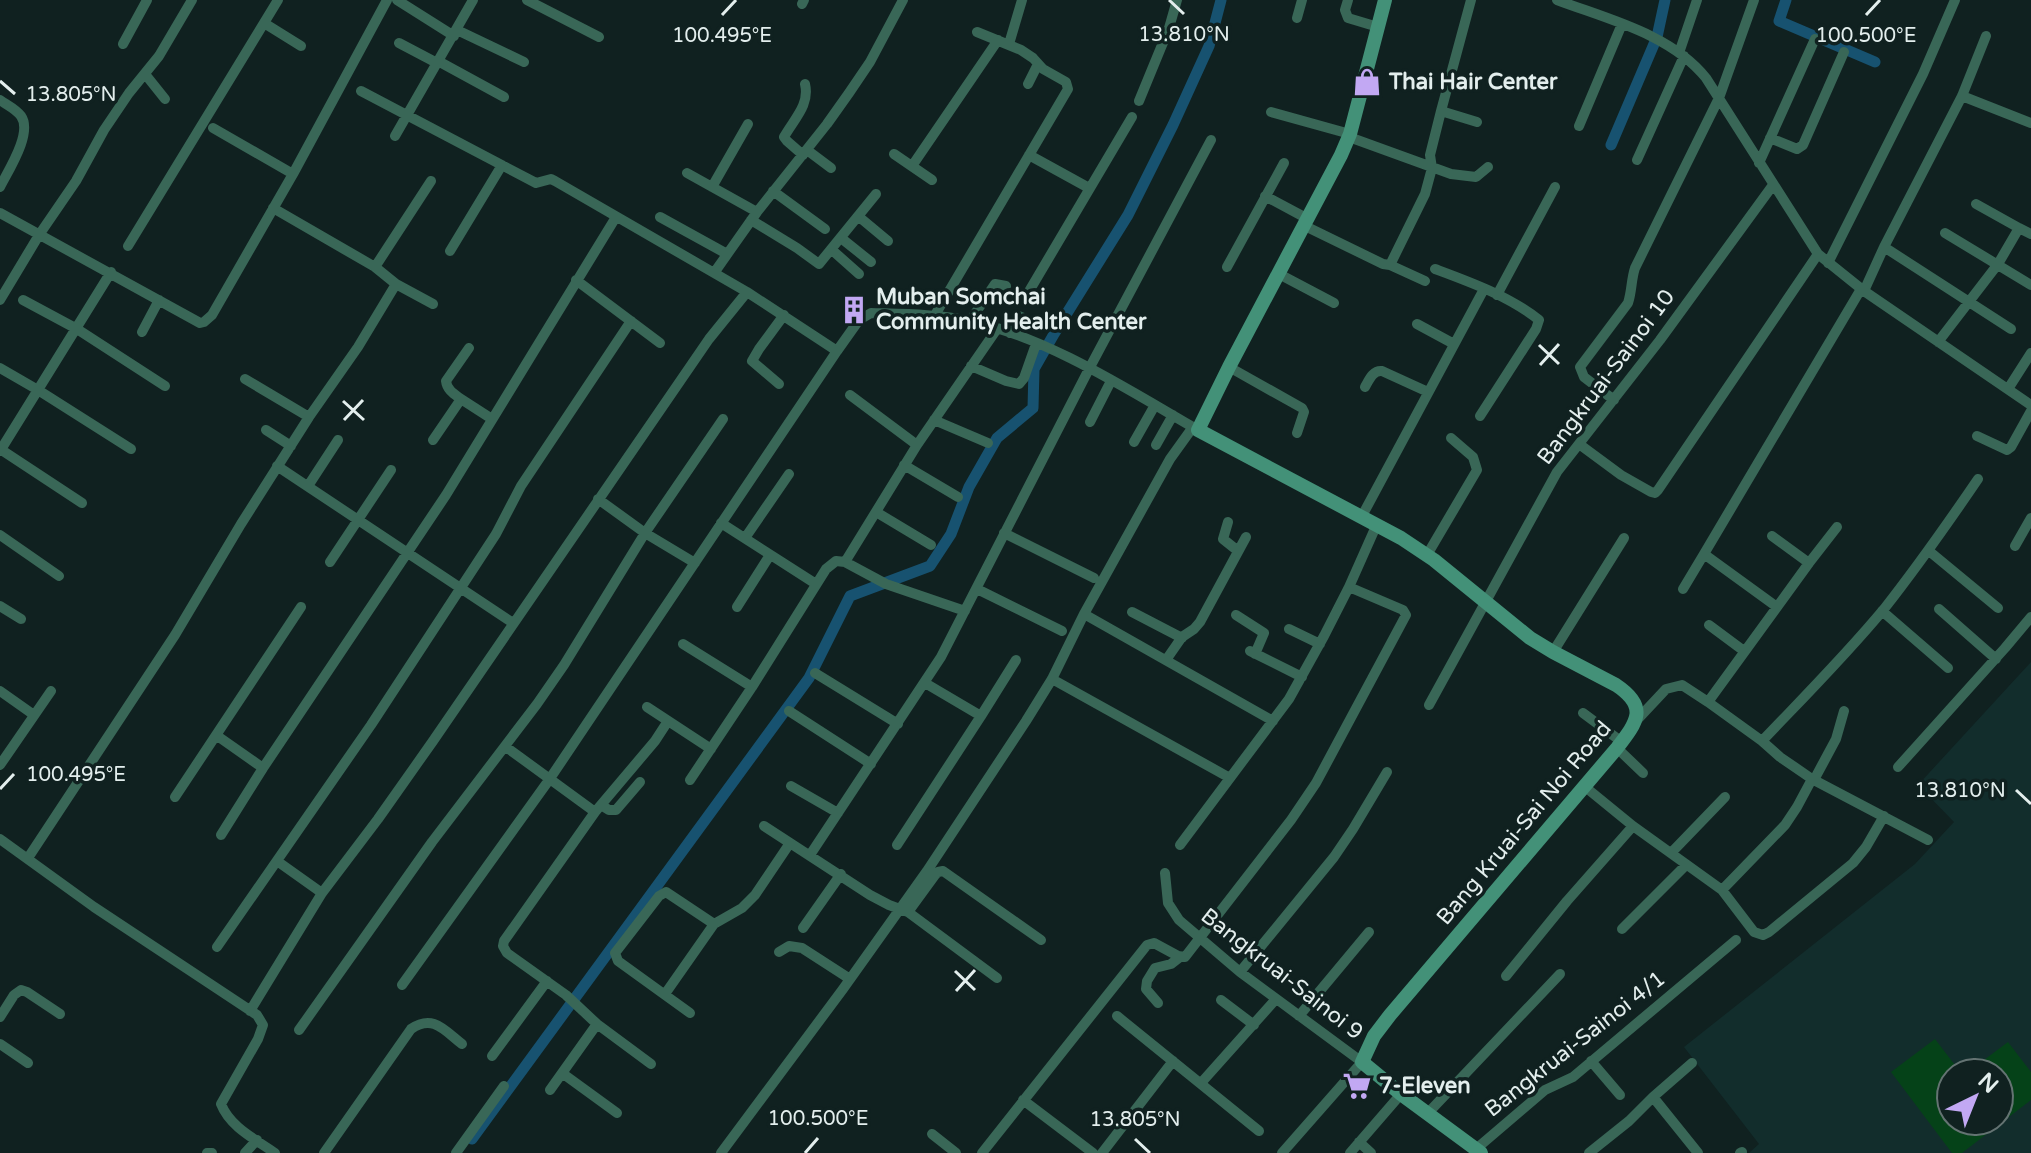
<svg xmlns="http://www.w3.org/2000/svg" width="2031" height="1153" font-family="'Varela Round',sans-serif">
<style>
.built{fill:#122d2c;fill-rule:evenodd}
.green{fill:#054218;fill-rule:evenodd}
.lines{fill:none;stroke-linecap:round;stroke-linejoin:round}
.canal{stroke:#175270;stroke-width:11}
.street{stroke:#396757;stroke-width:10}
.secondary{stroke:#439178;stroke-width:14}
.ticks{fill:none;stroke:#e3eeed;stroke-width:3}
.labels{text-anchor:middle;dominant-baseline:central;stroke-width:7;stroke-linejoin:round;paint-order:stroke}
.poi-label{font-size:22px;font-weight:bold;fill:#e3eeed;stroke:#102120;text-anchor:start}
.street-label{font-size:22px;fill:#e3eeed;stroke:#102120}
.ticks-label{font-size:20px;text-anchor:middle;fill:#e3eeed;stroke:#102120;stroke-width:7;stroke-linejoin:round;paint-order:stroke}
</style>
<rect width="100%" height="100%" fill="#102120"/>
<path class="built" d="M2031,662V1153H1749L1759,1144L1684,1047L1915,864L1954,822L1918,785ZM1951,1073H1999V1121H1951Z"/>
<path class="green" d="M1935,1039L1958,1069L1963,1066L1968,1072L2008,1042L2031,1072V1100L1962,1153H1952L1891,1072ZM1999,1073V1121H1951V1073Z"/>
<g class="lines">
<path class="canal" d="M1786,0L1779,21L1875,62
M1611,145L1657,37L1665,0
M472,1139L809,678L850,596L930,566L951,534L969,487L997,438L1033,408L1034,369L1054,334L1128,215L1173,125L1209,46L1221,0"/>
<path class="street" d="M397,0L454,36
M527,0L599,37
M1348,0L1345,10L1348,18L1378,27
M1557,0C1607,19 1671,34 1706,78L1818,254L1864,291L2031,405
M802,4L804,0
M1297,18L1302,0
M264,23L301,46
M457,30L524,62
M399,43L437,63
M123,44L147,0
M1009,44L1022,0
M1679,53L1697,0
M438,61L504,97
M145,74L165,99
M1028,84L1038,64
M361,91L536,183L551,179L555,181L747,292L837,351
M1962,96L2031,123
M0,100C7,105 16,109 21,116C33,133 8,171 0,187
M1139,101L1169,28L1177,0
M1441,111L1477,122
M1271,112L1350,134
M1579,126L1622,24
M213,128L293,174
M395,136L473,0
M1349,137L1451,174L1476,177L1488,167
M1770,138L1797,149L1803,145L1844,52
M807,150L831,168
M894,154L932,180
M803,155L787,141L784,137C794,119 810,105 805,84
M1029,155L1089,188
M1637,160L1684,56
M1759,163L1815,39
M912,166L998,40
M687,173L757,212
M712,187L748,124
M773,191L825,229
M1265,196L1308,219
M0,213L200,323L204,322L212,315L293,174L387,0
M858,216L888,241
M660,217L727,254
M751,220L797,248L819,264L876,194
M1305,226L1383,264L1390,265L1425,194L1432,168L1430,155L1441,111L1471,0
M2019,228L2031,234
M1945,233L2031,285
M841,238L871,262
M128,246L278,0
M1884,247L2011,329
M832,250L859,274
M450,251L502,165
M1828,263L1923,74L1955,0
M1390,265L1425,281
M375,267L431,181
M1227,267L1284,163
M1435,269C1470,282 1509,296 1539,320L1536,329L1480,416
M714,273L757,212L827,124L849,93L870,62L903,0
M1279,274L1334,303
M576,280L660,343
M396,284L433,304
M1864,291L1884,247L1962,96L1986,36
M1028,293L1132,117
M1497,295L1555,187
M0,300L39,235L76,181L104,130L129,93L159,56L192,0
M23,300L77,329L165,386
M935,315L1068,89L1066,82L1043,69L1033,58L1021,50L977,32
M970,321L995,284L1006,286
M1417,324L1454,344
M142,332L159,300
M1010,333L1019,316L1036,323
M1938,342L1998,264L2019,228L1976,204
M971,366L1006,381L1019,384L1024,378L1036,344
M1229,367L1302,408L1304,412L1297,433
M0,368L38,390L131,449
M245,379L309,417
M779,384L752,361L759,349L784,315
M1365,387C1369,380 1373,370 1382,371L1428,392
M2008,389L2031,353
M850,395L917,445
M461,399C454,394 447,390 446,381L469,348
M1614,400L1584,377L1580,367L1628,303C1632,291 1631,280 1635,268L1719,98L1754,0
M934,420L988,443
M1090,422L1111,381
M266,430L291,446
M1977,436L2007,450L2011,447L2031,411
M433,440L461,399L492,419
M1134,442L1155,405
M1579,444L1621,475L1651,492L1655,493L1658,490L1818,254
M1156,445L1173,415
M0,449L82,503
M0,451L111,272
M904,465L958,497
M277,466L513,623
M308,486L338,440
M598,499L645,533L695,563
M876,512L931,545
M1362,516L1484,289
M1228,522L1223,539L1238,551
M721,523L816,584
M1004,533L1094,578
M0,535L59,576
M1772,536L1809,563
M745,538L789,474
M2015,546L2031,518
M1929,551L1998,608
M1427,555L1477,470L1473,457L1451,438
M330,562L391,470
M977,589L1062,631
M1683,589L1704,554
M0,606L21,619
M737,607L770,555
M1777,607L1704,554L1861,289
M1939,609L1996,659
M965,611L886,584L845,562L917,445L997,329
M1882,611L1948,668
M1132,612L1182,638
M1084,614L1273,721
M1236,615L1264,633L1255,654
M1709,625L1744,651
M1289,629L1320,644
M683,644L752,687
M1250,651L1302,677
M1553,652L1624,538
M1166,660L1182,637L1194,629L1200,622L1246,537
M815,673L898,724
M1052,679L1230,778
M0,691L34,715
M1708,702L1809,563L1837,527
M1429,705L1557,472L1660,340L1773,185
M647,707L711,749
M789,711L871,764
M1583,713L1622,742
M981,716L1016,660
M1636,721L1666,689L1682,685L1708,702L1762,741L1780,757L1812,779L1928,840
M216,735L263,768
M1762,741C1803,698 1846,655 1884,609C1917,567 1948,523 1978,479
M506,747L595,812
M1617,748L1643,773
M0,765L51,691
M1898,767L2005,648L2031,617
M690,780L752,687L826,569L836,561L845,562
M1814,780L1836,739L1844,711
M791,786L838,813
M1584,786L1633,826L1722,890L1754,932L1763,935L1769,932L1853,863L1866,847L1884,816
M175,797L301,607
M601,805L609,810H616L640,782
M764,826L870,895L889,905L908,912L997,978
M221,835L263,768L446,495L616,217
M0,839L94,907L257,1015L263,1025L258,1039L221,1104C230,1127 255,1139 275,1153
M897,845L981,716L925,683
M1180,845L1289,699L1324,636L1349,587L1377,524
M1671,853L1725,797
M810,855L941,657L1089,369L1211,140
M28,858L175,635L241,524L309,417L358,347L396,284L375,267L273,208
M277,861L322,893
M1165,873L1168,903L1179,920L1240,972L1362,1062L1282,1153
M1722,890L1785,825L1797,807L1812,779
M908,912L935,875L938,872L943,871L1041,940
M803,928L841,874
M1622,929L1686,865
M217,947L371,725L496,534L521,486L631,321
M779,952L789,946L802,948L850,979
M1240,972L1334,857L1353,829L1387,772
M1506,976L1567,901L1633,826
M402,985L549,780L837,351L859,320L871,313C904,314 937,314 970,321C1047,337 1130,391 1198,430
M665,994L714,924L742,908L755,895L790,843
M1221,1000L1254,1025
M1158,1003L1146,989L1147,981L1155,968L1171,964L1180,957
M250,1011L322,893L378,819L433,741L709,339L747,292
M690,1013L618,961L615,953L659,896L666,892L714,924
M1117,1016L1259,1131
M1299,1016L1369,932
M0,1017L14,995L21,990L27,992L60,1014
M299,1030L432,842L537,704L564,665L645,533L723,419
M0,1044L28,1063
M492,1056L547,981
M1591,1061L1620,1095
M651,1064L597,1024L566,995L507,953L503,946L504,941L595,812L655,741L668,721
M562,1073L617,1113
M1201,1083L1276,999
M550,1090L597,1024
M1653,1097L1692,1063
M1023,1100L1093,1153
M1428,1113L1560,974
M932,1134L956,1153
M1359,1142L1371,1153
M1476,1149L1545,1090L1573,1077L1736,940
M207,1153H212
M245,1153L257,1140
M324,1153L411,1029C433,1014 444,1030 462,1044
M456,1153L504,1086
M721,1153L843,989L927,871L1026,721L1052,679L1084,614L1170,459L1193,427
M982,1153L1147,945L1154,943L1178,956L1185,957L1291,820L1316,783L1406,615L1403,610L1349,587
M1102,1153L1173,1061
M1350,1153L1401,1094
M1589,1153L1629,1121L1653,1097L1698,1153
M1740,1153L1742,1152"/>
<path class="secondary" d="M1385,0L1350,134L1341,155L1229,367L1198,430L1401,538L1434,560L1530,638L1553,652L1616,685C1649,707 1637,722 1617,748L1390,1015L1374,1036L1362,1062L1401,1094L1481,1153"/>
</g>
<path class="ticks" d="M1169,0L1184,14M722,15L736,0M1866,15L1880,0M0,81L15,94M1539,345L1559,364M1540,365L1559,344M343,401L364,420M344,420L363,400M0,789L14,774M2016,790L2031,804M955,971L975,990M956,991L975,970M1135,1139L1150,1153M805,1153L818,1138"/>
<defs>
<symbol id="shop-bare" viewBox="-9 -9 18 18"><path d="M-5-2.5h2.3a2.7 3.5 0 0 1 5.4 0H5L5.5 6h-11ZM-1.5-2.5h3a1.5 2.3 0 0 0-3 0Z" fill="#c2a8f3" stroke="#102120" stroke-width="2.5" paint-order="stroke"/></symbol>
<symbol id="building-bare" viewBox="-9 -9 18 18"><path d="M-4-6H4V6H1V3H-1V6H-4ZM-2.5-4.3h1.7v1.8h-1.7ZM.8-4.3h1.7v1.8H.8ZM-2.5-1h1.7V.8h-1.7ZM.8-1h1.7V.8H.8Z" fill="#c2a8f3" stroke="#102120" stroke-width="2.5" paint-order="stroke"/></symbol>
<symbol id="supermarket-bare" viewBox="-9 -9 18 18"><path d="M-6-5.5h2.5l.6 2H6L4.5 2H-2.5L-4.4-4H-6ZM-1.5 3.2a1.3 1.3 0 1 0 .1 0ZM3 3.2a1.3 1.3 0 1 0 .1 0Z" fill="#c2a8f3" stroke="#102120" stroke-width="2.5" paint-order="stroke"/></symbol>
</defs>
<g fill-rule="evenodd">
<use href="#shop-bare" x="1347" y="62" width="40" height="40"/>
<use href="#building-bare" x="834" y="290" width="40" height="40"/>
<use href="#supermarket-bare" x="1337" y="1066" width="40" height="40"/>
</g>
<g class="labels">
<g class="poi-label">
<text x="1389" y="82">Thai Hair Center</text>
<text x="876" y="297">Muban Somchai<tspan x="876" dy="25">Community Health Center</tspan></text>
<text x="1379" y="1086">7-Eleven</text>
</g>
<g class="street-label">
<text transform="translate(1606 377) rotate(-53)">Bangkruai-Sainoi 10</text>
<text transform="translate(1524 823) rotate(-50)">Bang Kruai-Sai Noi Road</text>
<text transform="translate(1282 974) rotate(38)">Bangkruai-Sainoi 9</text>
<text transform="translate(1575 1044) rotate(-38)">Bangkruai-Sainoi 4/1</text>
</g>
</g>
<g class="ticks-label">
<text x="1184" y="41">13.810°N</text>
<text x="722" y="42">100.495°E</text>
<text x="1866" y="42">100.500°E</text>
<text x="71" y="101">13.805°N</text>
<text x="76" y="781">100.495°E</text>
<text x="1960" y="797">13.810°N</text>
<text x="818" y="1125">100.500°E</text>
<text x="1135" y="1126">13.805°N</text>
</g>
<g transform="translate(1975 1097) rotate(43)"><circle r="38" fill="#102120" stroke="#647372" stroke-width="2"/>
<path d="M0-6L14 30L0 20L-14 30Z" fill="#c2a8f3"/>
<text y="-12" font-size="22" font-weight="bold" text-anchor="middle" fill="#e3eeed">N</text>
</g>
</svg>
